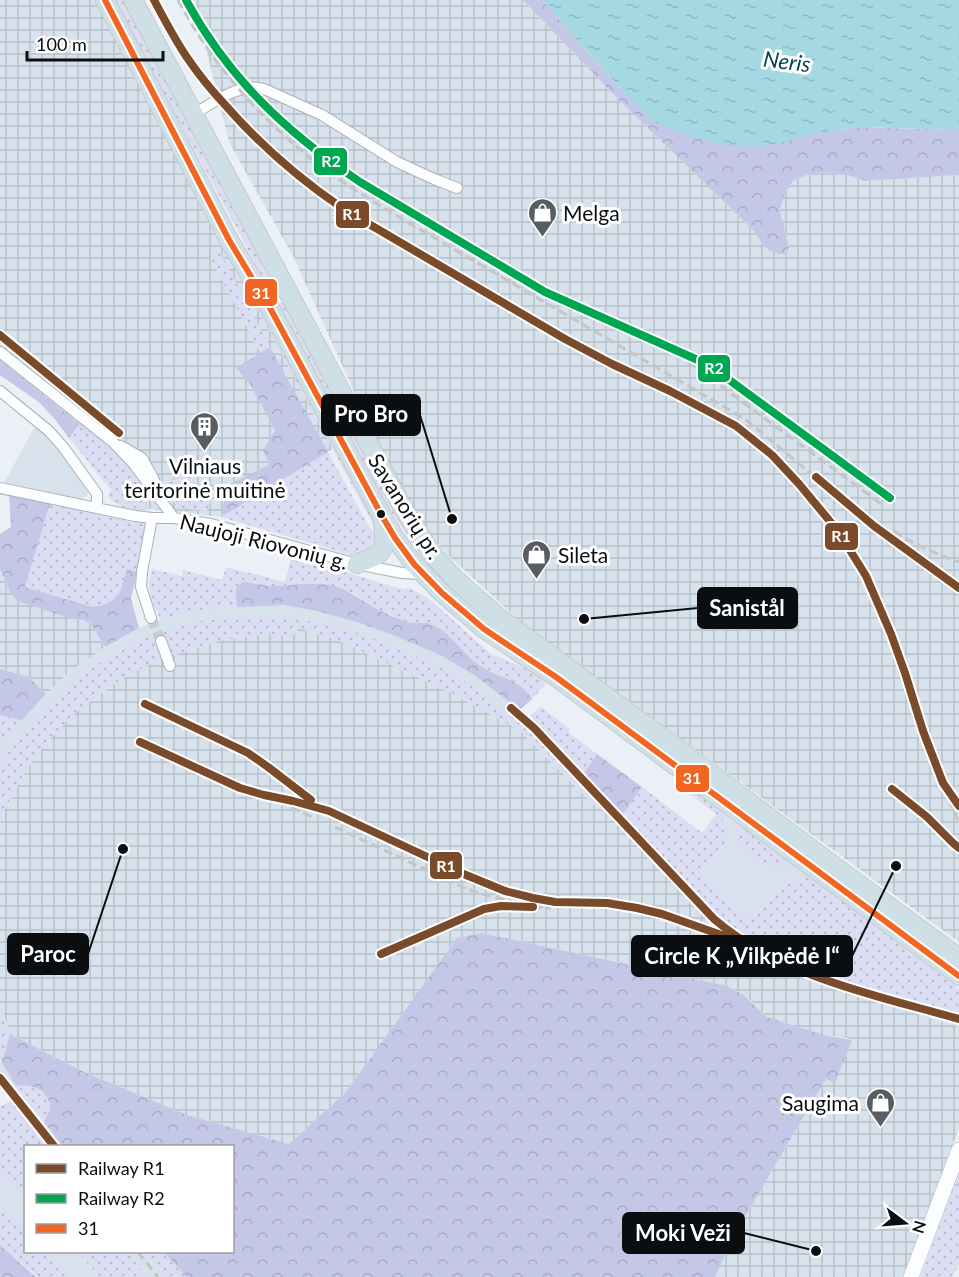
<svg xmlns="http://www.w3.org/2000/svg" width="959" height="1277" font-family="Lato,sans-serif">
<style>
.built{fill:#d7e2ed}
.industrial{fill:url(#industrial-grid)}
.grass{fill:url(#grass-dots)}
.forest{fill:url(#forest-crowns)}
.water{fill:url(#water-ripples)}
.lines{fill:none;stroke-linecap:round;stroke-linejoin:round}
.street-tunnel{stroke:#c8ced4;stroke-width:10;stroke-dasharray:10 5;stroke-linecap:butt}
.street-casing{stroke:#acb0b4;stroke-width:12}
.secondary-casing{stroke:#acb0b4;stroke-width:16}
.highway-casing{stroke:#c7c9cc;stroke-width:20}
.street{stroke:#fcfdfe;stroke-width:10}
.secondary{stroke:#fcfdfe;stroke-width:15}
.highway{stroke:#cfdfe6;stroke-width:18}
.rail{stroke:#c4c5c6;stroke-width:3;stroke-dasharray:9 4.5;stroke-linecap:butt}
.bus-1-casing{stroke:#fff;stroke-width:10}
.bus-1{stroke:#f26522;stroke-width:6}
.rail-1-casing{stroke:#fff;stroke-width:12}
.rail-2-casing{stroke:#fff;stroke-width:12}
.rail-1{stroke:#7a4b2a;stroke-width:8}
.rail-2{stroke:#00a651;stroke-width:8}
.bus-dot{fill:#0a0e11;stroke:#fff;stroke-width:2}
.labels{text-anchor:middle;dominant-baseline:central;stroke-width:6;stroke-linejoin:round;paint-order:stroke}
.poi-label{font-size:21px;fill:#0a0e11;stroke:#fff;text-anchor:start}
.street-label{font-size:21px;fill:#0a0e11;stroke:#fff}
.water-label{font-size:22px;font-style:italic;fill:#00454f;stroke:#fff}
.leader{fill:none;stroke:#0a0e11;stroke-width:2}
.callout-dot{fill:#0a0e11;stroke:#fff;stroke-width:2}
.callout{fill:#0a0e11;stroke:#0a0e11;stroke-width:2}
.callout-label{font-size:22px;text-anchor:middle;font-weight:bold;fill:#fff}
.line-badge{stroke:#fff;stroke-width:2}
.badge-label{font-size:16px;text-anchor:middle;font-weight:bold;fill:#fff}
</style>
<defs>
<pattern id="industrial-grid" width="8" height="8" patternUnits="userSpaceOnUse" patternTransform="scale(1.5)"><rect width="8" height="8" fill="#d7e2ed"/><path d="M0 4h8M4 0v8" fill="none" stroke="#b7c1ca"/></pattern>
<pattern id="grass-dots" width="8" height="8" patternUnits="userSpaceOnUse" patternTransform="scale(1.5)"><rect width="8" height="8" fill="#dbdef3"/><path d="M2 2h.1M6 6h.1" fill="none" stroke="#bbbdcf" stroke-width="1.8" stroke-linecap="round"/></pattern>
<pattern id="forest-crowns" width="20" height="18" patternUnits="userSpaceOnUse" patternTransform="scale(1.5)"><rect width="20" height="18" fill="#c5c7e7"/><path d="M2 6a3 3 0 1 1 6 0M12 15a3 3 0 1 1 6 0" fill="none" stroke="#a8aac5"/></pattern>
<pattern id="water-ripples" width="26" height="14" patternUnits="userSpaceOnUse" patternTransform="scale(1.5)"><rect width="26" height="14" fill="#a4d9e4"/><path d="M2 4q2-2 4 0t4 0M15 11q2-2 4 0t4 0" fill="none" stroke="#8cb9c3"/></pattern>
</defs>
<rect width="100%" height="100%" fill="#eaf0f6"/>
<path class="built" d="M35,426L47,436L60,452L88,492L87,496L81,499L4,483Z
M263,605H284L321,612L360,623L395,636L440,655L474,675L496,691L528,717L584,773L727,924L770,951L882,992L959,1016V1027L729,954L717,927L530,730L490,698L449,671L380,641L349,630L322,623L285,617L259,616L208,620L184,626L143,640L122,649L94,666L57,695L36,716L0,765V750L22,720L46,694L69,672L105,647L139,628L160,619L206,609Z
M722,813L809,876L793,881L787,885L755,915L749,917L738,912L700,872L726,843Z
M0,1060L16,1086L62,1146H46L0,1085Z
M0,1173L25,1197V1227L0,1203Z
M50,1252H77L100,1277H73Z
M127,1252H144L165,1277H147Z"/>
<path class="industrial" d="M0,0H96L337,446L221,517L151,509L132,511L112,501L108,495L111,490L54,418L39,402L0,375Z
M194,0H523L617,98L753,230L767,250L789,248L780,211L784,195L793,181L807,175L823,173L847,175L865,181L959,175V942L520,621L450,557L426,531L379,447L294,258L229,142Z
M0,569L10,592L73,619L84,620L91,624L105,647L69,672L46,694L29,677L0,669Z
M299,628L340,641L453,694L518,729L596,807L608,812L717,927L729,954L959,1027V1128L903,1277H715L736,1232L826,1079L835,1082L852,1040L847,1038L824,1035L767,1017L745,995L727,986L482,933L457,938L345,1093L289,1144L187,1115L82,1071L10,1034L0,1003V823L4,811L25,772L46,743L76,712L118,681L160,659L223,640L269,633L291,637Z"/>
<path class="grass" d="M114,0H126L276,286L275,289L271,290L269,289Z
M229,250L377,520V526H374L227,252Z
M220,252L270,347L260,353L210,257Z
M283,301L415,541L412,543L391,511L382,501L278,305Z
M79,424C92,434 106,444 118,454C131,466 142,483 149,499L146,508C133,514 115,506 108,495L111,490L69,438Z
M328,452L369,527L375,533L377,538C372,550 363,552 351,555L221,517Z
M188,472L200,493L205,490L207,494L211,492L213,486L216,485L207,511C180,509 176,509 162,486Z
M50,504L147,524L137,572L127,569C120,592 120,603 93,607L25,587Z
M292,556L388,585L404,589L409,588L428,598L490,653L529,670L546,683L532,699C517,675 497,680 477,664C463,652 452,635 435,626C428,622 420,621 412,624L379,610L353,593L332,586L321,584L271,586L243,582L236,590L237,607L206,609L160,619C158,611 154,607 151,600C147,589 150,579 152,569L182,576L183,570L222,580L226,567L285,582Z
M259,616L285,617L322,623L349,630L380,641L449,671L490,698L530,730L608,812L596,807L518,729L453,694L340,641L299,628L291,638L269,633L223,640L160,659L118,681L76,712L46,743L25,772L4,811L0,823V765L1,763C13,747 24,729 37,715C82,667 142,631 208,620C225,618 242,617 259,616Z
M541,707L570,729L568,732L597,754L584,773L528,717Z
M0,715L22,720L0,750Z
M683,783L722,813L726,843L700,872L738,912L749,917L755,915L787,885L793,881L809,876L959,989V1016L820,972L770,951L727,924L623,814L642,787L702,833L716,814L680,787Z
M736,823V822L793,865C786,865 776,868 769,865C762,863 742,848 739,842C736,836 736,829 736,823Z
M0,1003L10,1034L2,1063L0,1060Z
M28,1084C40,1088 48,1095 51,1107L44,1122L16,1086Z
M12,1101L46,1146H26L25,1197L0,1173V1106Z
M959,1171V1265L952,1277H921Z
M0,1203L25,1227L26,1252H50L73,1277H38L0,1245Z
M77,1252H127L147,1277H100Z
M144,1252H164L186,1277H165Z"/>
<path class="forest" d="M523,0H543L568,30L625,93L821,133L856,127L959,130V175L865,181L847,175L823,173L807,175L793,181L784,195L780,211L789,248L786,254C767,256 762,243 753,230L617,98Z
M270,347L328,452L221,517L227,486L270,464L263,451L275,430L250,384L236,368Z
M0,360L79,424L69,438L54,418L39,402L0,375Z
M9,496L50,504L25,587L93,607C120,603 120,592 127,569L137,572L131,599L139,628L105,647L91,624L84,620L73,619L23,603L15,598L10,592L0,569V534L11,527Z
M243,582C252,583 261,585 270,586C290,586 310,582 330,585C349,589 362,601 379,610C388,615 399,619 408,622C417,625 423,620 435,626C453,635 463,654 479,665C499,680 517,676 532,699L520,710L474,675L440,655L395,636L360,623L321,612L284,605L237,607C236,597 233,587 243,582Z
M0,669L29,677L46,694L22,720L0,715Z
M597,754L642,787L623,814L584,773Z
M482,933L727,986L744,995L767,1017L824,1035L852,1040L835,1083L826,1079L736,1232L715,1277H186L164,1252H232V1146H62L44,1122L51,1107C46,1089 34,1084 16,1086L2,1063L10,1034L82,1071L187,1115L289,1144L345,1093L457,938Z
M0,1245L36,1277H0Z"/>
<path class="water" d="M543,0H959V130L856,127L821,133L757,148L715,143L676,132L658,124L625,93L568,30Z"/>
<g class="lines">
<path class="street-tunnel" d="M151,618L161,641"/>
<defs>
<path id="street" d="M193,114C214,103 239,82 264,89L322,115L397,162L434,179L457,188
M0,352L113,442L133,463L174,518
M0,391L49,431L64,448L97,494V507
M121,446L142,458L154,480L158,492
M0,488L135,516L152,518H174L211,524L357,564L402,573L423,574
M151,618L141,587L142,572L152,518
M161,641L170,666"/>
<path id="secondary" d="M911,1277L959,1150"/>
<path id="highway" d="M105,0L229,240L270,308L382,516L395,538L414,564L442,593L484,629L556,677L959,976
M133,0L403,508L430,551L444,567L456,580L497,616L674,746L830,863L959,958
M357,564C386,553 386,551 383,521"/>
</defs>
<use href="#street" class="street-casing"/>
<use href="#secondary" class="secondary-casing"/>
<use href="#highway" class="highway-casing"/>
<use href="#street" class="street"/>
<use href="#secondary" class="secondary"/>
<use href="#highway" class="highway"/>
<path class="rail" d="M154,0C164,19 174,38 186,56C198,74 212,91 227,107C263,148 299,179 345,210L565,339L612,364L670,391L736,426L772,455L799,484L838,531L866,576L891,634L905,673L923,731L943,783L959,806
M178,0C208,56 248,105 296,146C328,175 366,197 402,219L745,419L874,526L959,588
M284,124L331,163L360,182L545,292L709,365L890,498
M0,335L119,433
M688,362L884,506
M894,531C915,545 936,554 959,562
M145,704L248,753L316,803
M511,708L534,728L714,919L736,936
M140,742L240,788L264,795L293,801L329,811L466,875L505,891L533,898L555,902L607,903L637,908L662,914L727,937L763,952
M892,789L927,817L953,843L959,848
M949,800L959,822
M291,807L312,817
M335,827L469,890L511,902
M757,949C814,983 894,1000 959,1019
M381,954L484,909L501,906L551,908
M0,1078L54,1146
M138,1252L158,1277"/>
<defs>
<path id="bus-1" d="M105,0L229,240L270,308L382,516L395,538L414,564L442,593L484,629L556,677L959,976"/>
</defs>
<use href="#bus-1" class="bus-1-casing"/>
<use href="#bus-1" class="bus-1"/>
<defs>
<path id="rail-1" d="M154,0C164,19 174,38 186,56C198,74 212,91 227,107C263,148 299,179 345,210L565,339L612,364L670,391L736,426L772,455L799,484L838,531L866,576L891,634L905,673L923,731L943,783L959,806
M0,335L119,433
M816,477L874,526L959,588
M145,704L248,753L268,767L311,800
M511,708L534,728L714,919C782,977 875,995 959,1019
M140,742L240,788L264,795L293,801L329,811L466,875L505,891L533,898L555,902L607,903L637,908L662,914L727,937L763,952
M892,789L927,817L953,843L959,848
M381,954L484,909L501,906L533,907
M0,1078L54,1146"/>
<path id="rail-2" d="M186,0C229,79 286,132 360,182L545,292L709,365L890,498"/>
</defs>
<use href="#rail-1" class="rail-1-casing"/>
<use href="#rail-2" class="rail-2-casing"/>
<use href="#rail-1" class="rail-1"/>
<use href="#rail-2" class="rail-2"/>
</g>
<defs>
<symbol id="shop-pin" viewBox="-11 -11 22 30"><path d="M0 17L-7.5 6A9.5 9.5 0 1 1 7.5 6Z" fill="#585d61" stroke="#fff"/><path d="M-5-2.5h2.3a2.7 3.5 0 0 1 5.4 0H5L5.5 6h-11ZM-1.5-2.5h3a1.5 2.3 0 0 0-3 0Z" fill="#fff"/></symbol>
<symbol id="building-pin" viewBox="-11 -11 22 30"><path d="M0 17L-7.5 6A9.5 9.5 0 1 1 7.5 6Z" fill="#585d61" stroke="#fff"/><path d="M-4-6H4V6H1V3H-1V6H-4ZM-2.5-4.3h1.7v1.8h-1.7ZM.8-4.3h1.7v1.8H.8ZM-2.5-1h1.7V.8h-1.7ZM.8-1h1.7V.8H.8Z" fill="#fff"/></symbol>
</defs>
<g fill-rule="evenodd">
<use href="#shop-pin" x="526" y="196" width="33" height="45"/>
<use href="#building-pin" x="188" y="410" width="33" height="45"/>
<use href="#shop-pin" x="520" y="538" width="33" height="45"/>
<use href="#shop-pin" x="864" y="1086" width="33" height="45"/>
</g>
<circle class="bus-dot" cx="381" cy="514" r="5"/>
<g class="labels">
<g class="poi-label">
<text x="563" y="212">Melga</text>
<text x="205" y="465" text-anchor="middle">Vilniaus<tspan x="205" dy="24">teritorinė muitinė</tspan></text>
<text x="558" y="554">Sileta</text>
<text x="859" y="1102" text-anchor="end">Saugima</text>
</g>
<g class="street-label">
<text transform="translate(406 506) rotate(58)">Savanorių pr.</text>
<text transform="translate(264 541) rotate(14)">Naujoji Riovonių g.</text>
</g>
<g class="water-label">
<text transform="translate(787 61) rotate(7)">Neris</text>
</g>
</g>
<path class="leader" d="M452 519L420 415M584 619L698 608M123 849L88 954M896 866L852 956M816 1251L744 1233"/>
<g class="callout-dot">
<circle cx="452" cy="519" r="6"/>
<circle cx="584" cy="619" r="6"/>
<circle cx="123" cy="849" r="6"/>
<circle cx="896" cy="866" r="6"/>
<circle cx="816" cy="1251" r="6"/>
</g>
<g class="callout">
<rect x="322" y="395" width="98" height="40" rx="6"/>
<rect x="698" y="588" width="99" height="40" rx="6"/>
<rect x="8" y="934" width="80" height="40" rx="6"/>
<rect x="632" y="936" width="220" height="40" rx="6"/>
<rect x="623" y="1213" width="121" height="40" rx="6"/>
</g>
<g class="callout-label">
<text x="371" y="422">Pro Bro</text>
<text x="747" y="616">Sanistål</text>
<text x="48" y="962">Paroc</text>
<text x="742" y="964">Circle K „Vilkpėdė I“</text>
<text x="683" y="1241">Moki Veži</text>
</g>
<g class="line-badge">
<rect x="313" y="147" width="35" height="29" rx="6" fill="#00a651"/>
<rect x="335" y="200" width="35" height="29" rx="6" fill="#7a4b2a"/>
<rect x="244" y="278" width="34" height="29" rx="6" fill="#f26522"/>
<rect x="697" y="354" width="34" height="29" rx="6" fill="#00a651"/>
<rect x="824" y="522" width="35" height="29" rx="6" fill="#7a4b2a"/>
<rect x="675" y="764" width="35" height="29" rx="6" fill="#f26522"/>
<rect x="429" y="851" width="34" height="29" rx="6" fill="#7a4b2a"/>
</g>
<g class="badge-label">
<text x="331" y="167">R2</text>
<text x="352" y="220">R1</text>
<text x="261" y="299">31</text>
<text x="714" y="374">R2</text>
<text x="841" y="542">R1</text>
<text x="692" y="784">31</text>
<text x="446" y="872">R1</text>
</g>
<rect x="24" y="1145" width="210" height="108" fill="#ffffff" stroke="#9d9fa0" stroke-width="1.5"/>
<rect x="36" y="1164" width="30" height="9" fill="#7a4b2a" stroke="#9d9fa0" stroke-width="1.5"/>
<text x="78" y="1175" font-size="18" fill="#0a0e11">Railway R1</text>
<rect x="36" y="1194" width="30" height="9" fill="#00a651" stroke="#9d9fa0" stroke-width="1.5"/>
<text x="78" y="1205" font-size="18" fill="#0a0e11">Railway R2</text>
<rect x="36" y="1224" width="30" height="9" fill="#f26522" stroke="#9d9fa0" stroke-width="1.5"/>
<text x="78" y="1235" font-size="18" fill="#0a0e11">31</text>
<g transform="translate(905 1223) rotate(106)" stroke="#ffffff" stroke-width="4.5" paint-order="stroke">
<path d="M0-4.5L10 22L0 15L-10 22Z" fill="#0a0e11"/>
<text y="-9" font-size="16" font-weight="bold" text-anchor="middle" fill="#0a0e11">N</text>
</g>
<path d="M27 51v9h136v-9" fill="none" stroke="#0a0e11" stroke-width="3"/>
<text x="36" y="51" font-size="18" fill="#0a0e11" stroke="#ffffff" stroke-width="4.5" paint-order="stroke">100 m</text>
</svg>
